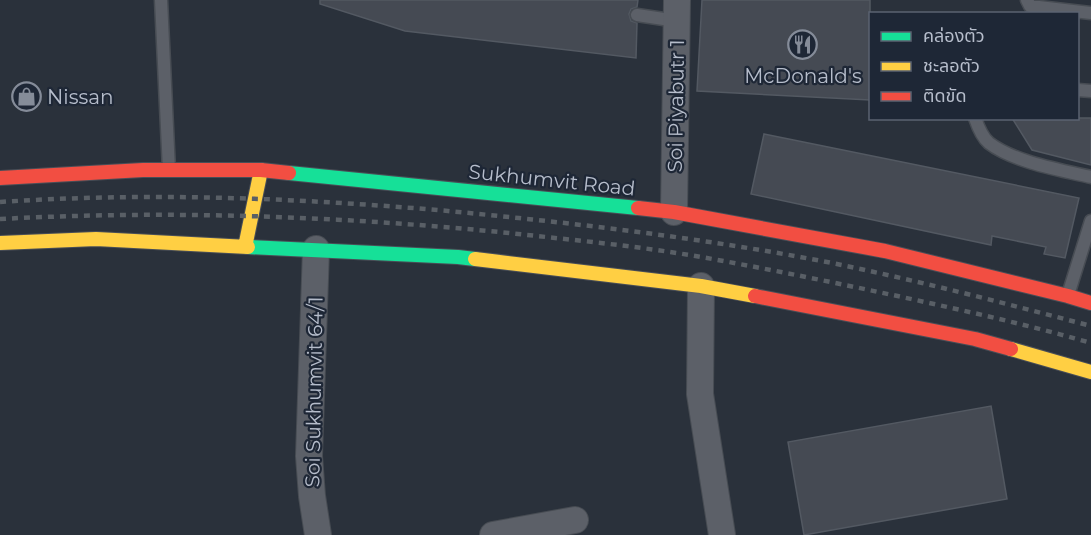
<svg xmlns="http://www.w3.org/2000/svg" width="1091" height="535" font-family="Montserrat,'Noto Sans Thai',sans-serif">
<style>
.building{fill:#454a53;stroke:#535962;stroke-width:1.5}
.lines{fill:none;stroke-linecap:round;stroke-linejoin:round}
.lane-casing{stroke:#474c53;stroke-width:15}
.street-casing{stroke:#474c53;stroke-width:28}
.fast-casing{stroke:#494e57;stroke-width:16}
.slow-casing{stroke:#494e57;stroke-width:16}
.jam-casing{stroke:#494e57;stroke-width:16}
.lane{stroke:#5c6068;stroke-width:12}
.street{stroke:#5c6068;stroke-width:26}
.fast{stroke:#16e098;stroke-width:14}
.slow{stroke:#ffcf43;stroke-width:14}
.jam{stroke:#f24e42;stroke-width:14}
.rail{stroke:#595f66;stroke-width:4.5;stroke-dasharray:6 6;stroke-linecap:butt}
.labels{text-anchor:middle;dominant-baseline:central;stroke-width:4.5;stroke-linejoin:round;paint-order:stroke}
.poi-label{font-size:20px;fill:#b6bdcb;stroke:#1e2736}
.street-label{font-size:20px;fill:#b6bdcb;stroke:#1e2736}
</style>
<rect width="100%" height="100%" fill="#2a313b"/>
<path class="building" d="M320,0H638L637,7L631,9L629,14L631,21L637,23L636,58L405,31L320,4Z
M702,0H870V100L697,91Z
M1012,118H1091V165L1032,150Z
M764,134L1079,198L1065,258L1044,254L1046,247L992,236L991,245L751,194Z
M991,406L1007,499L804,535L788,442Z"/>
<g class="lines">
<defs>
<path id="lane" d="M161,0L169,170
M1027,0L1030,6L1091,13
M637,15L677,21
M1078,90L1091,91
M975,118C978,127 982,137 989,143C1014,162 1060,170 1091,177
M1068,295L1091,221"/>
<path id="street" d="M674,212L677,0
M316,249L309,456L312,496L318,535
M701,286L700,394L722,535
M493,535L575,520"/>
<path id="fast" d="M289,173L638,208
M248,247L458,257L475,259"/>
<path id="slow" d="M0,243L96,239L248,247
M245,247L261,170
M475,259L701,286L755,296
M1011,349L1091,372"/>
<path id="jam" d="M0,178L143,170H261L289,173
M638,208L674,212L885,251L1068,296L1091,303
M755,296L975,339L1011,349"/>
</defs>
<use href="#lane" class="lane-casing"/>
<use href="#street" class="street-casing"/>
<use href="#fast" class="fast-casing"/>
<use href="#slow" class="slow-casing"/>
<use href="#jam" class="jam-casing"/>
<use href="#lane" class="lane"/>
<use href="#street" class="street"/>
<use href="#fast" class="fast"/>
<use href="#slow" class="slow"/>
<use href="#jam" class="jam"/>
<path class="rail" d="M0,202C149,192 300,198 448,211C575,223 702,238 827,262C916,280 1004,303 1091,326
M0,219C169,210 340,216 509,233C573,240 638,246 701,257C769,269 836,283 902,297C966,311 1029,325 1091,343"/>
</g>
<defs>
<symbol id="restaurant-ring" viewBox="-11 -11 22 22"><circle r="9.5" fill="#1e2736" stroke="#858c99" stroke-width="1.5"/><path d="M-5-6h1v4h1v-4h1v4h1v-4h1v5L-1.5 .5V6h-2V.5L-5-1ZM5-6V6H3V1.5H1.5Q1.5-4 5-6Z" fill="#858c99"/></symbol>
<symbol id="shop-ring" viewBox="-11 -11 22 22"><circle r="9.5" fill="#1e2736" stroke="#858c99" stroke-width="1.5"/><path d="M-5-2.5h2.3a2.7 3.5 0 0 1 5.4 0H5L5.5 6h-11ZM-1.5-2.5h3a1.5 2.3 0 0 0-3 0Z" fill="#858c99"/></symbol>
</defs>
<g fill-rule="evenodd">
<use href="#restaurant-ring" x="786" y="28" width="33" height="33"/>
<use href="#shop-ring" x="10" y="80" width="33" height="33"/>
</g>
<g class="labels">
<g class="poi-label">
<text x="803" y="76">McDonald's</text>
<text x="47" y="97" text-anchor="start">Nissan</text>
</g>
<g class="street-label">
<text transform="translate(676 106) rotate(-89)">Soi Piyabutr 1</text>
<text transform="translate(552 180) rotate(6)">Sukhumvit Road</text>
<text transform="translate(314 392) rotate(-89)">Soi Sukhumvit 64/1</text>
</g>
</g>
<rect x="869" y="12" width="210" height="108" fill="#1e2736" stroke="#5b6372" stroke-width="1.5"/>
<rect x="881" y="32" width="30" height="9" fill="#16e098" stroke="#5b6372" stroke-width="1.5"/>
<text x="923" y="42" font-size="18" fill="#b6bdcb">คล่องตัว</text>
<rect x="881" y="62" width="30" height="9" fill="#ffcf43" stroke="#5b6372" stroke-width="1.5"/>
<text x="923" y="72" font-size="18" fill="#b6bdcb">ชะลอตัว</text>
<rect x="881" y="92" width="30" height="9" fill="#f24e42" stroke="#5b6372" stroke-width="1.5"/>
<text x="923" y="102" font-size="18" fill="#b6bdcb">ติดขัด</text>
</svg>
